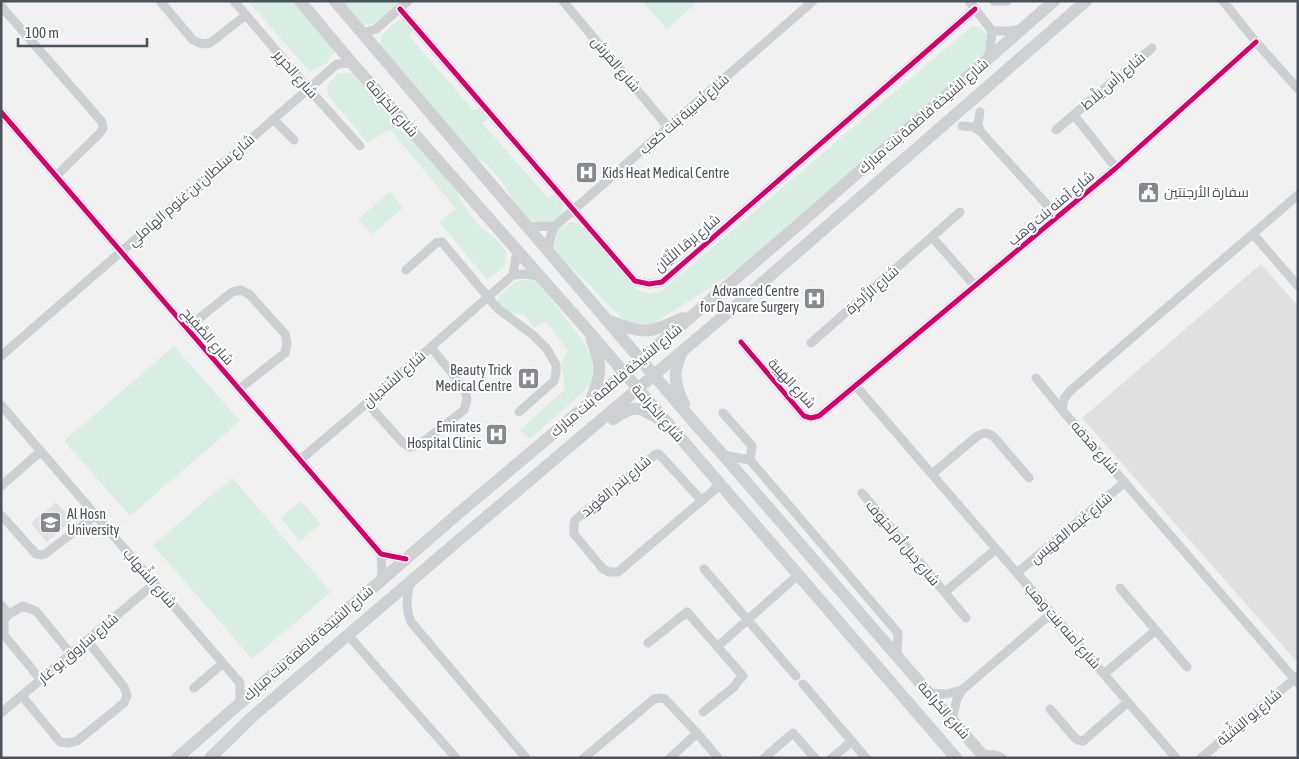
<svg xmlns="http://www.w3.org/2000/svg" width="1299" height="759" font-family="'Asap Condensed',Cairo,sans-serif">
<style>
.education{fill:#e0e0e1}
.green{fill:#d8eee3}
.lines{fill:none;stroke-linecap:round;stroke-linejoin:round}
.minor{stroke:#cdcfd2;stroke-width:9}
.secondary{stroke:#ced0d2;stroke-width:12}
.cycleway-casing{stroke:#fff;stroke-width:8}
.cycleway{stroke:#d6006c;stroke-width:5}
.labels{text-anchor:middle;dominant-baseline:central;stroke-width:4;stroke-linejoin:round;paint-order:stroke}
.street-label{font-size:14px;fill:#4a525c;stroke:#fff}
.poi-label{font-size:14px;fill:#4a525c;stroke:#fff;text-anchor:start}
</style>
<rect width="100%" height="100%" fill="#f2f1f1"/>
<path class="education" d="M1261,264L1298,306V663L1082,418Z
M56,502L72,520L47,542L31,523Z"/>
<path class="green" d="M248,1H295L331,44L334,53L326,64L310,72Z
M342,1H400L390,12L375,23L363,26Z
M642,1H698L667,29Z
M401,18L414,31L409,36L474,111L480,108L489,118L482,123L548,198L555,194C558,198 562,201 563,207C563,219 544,229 534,223C521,215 514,202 507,190C500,178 485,160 471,155L380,47C380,32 391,26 401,18Z
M972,26L980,27L987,34L986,57L740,267L722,280L654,323L641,324L626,322L565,261L553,246L559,229L570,222L579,224L635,288C644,294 650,294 660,292Z
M354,72L456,190L468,212L482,229L496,238L506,251L505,266L487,279L439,222L456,209L390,129L367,143L328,95L327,85L337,74Z
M390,192L403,208L372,234L358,219Z
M528,279L538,282L583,341L592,358L593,373L590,386L530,439L520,430L565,389L561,363L568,351L546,322L534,327L524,314H511L497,303L499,296L515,282Z
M174,346L240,421L130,516L64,441Z
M232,478L331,592L252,659L153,545Z
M301,501L321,524L300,541L281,518Z"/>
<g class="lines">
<path class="minor" d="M160,1L193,40L202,44L210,43L246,15
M234,1L308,88L360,146
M563,1L668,127
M969,1L992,31L990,50L987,60
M994,1H1007
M1223,1L1256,42L1298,89
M1,6L102,122L103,128L100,133L56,176
M400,9L635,281L649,284L662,282L975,9
M992,31H1011L1021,29
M361,33L376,29L408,1
M1,112L381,554L406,559
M980,112L978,124L981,132
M1074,115L1116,168
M273,119L294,140
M962,126L974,127L981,132L1058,217
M1056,130L1152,48
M526,227L555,226
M1253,234L1298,286
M932,237L975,286
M548,252C549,242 550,235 555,226L813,1
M406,270L436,243L442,242L498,309L533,335L547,349L556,365V373L554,381L519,412
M513,275L526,274L538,276
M187,328L232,292L241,290L249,294L285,334L287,343L285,353L239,389
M741,342L804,416L811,418L819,416L1116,168L1256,42
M811,343L960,212
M1,356L337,64L352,63
M1036,378L1062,410L1298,683
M856,386L1176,758
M367,403L403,443L410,447L419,445L464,410L467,399L465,390L431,347
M1,405L240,683V702
M1062,410L1064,399L1070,391L1298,195
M723,413L752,446L750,460
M723,455L750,460L898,633L897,655
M300,460L367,403L513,275L517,250
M932,474L976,437C984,432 987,432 994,437L1029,478
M1,486L41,451
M862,493L966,618
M702,501L659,454H656L575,520L574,527V534L603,569L609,572H618L720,485
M1,515L36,554L41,555L45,554L96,515
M704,569L796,676
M1017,573L1125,482
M380,581L382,572L381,554
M410,582C407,598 405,607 411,622L526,758
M1120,588L1187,667
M945,592L996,549
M1,605L9,614
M348,635L456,758
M648,643L687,612L743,676L738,681L734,687L703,712
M717,647L798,575
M1104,674L1156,630
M41,680L4,635V620L9,614L23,606L36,611L71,654
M803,684L866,758
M194,688L223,663
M962,690L1052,613
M929,693L946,694L962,690L957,699L952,719
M22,696L60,742L68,743L77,741L124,703L127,695L124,687L87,640
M1050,709L1075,738L1078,740L1083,741L1128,702
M1,713L155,583
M982,754L995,755L1002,758
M584,758L654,699L660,698L665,699L697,733L718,758
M670,758L697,733
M764,758L793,733L815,758
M832,758L852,741
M1201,758L1298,676"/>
<path class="secondary" d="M300,1L352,63L590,333L956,758
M335,1L692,420L723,455L985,758
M610,321C644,335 650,333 683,318
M682,352C672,372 675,386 684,404
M591,400C602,373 602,367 592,340
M613,419C634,405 638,406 659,419
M177,758L460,512L651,351L797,226L1054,1
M210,758L252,717L459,540L732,309L1086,1"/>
<defs>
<path id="cycleway" d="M400,9L635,281L649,284L662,282L975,9
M1,112L381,554L406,559
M741,342L804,416L811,418L819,416L1116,168L1256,42"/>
</defs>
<use href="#cycleway" class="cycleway-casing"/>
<use href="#cycleway" class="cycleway"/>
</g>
<defs>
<symbol id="hospital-square" viewBox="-11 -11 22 22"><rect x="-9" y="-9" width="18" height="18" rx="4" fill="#858a90" stroke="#fff"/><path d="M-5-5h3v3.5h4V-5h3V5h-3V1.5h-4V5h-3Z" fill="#fff"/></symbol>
<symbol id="civic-square" viewBox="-11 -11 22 22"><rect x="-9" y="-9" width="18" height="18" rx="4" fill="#858a90" stroke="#fff"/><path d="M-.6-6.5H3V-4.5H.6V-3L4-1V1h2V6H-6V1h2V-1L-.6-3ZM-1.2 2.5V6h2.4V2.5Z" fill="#fff"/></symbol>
<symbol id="university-square" viewBox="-11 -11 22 22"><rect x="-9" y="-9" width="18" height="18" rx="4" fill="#858a90" stroke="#fff"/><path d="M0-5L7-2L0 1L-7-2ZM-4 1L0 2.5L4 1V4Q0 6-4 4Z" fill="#fff"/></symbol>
</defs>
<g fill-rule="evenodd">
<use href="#hospital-square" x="574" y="160" width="25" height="25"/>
<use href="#civic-square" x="1136" y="180" width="25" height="25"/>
<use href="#hospital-square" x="802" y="286" width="25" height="25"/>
<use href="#hospital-square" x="516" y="366" width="25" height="25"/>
<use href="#hospital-square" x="484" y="422" width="25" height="25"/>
<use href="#university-square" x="38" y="510" width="25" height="25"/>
</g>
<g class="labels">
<g class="street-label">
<text transform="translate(616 64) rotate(50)">شارع المَرَش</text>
<text transform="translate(296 74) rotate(49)">شارع الحَرِير</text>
<text transform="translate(1113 81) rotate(-41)">شارع رَأس يَلَّاط</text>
<text transform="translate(392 108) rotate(49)">شارع الكرامة</text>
<text transform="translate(684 114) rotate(-41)">شارع نُسيبة بنت كعب</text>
<text transform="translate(923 116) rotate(-41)">شارع الشيخة فاطمة بنت مبارك</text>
<text transform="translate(191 190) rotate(-41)">شارع سلطان بن غنوم الهاملي</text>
<text transform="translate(1051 208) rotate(-40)">شارع آمنه بنت وهب</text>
<text transform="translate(687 243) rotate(-40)">شارع بَرقا اللَّيَّان</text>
<text transform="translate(872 290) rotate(-41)">شارع الزَّاخِرة</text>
<text transform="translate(208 336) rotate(49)">شارع الصَّفِيح</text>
<text transform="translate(394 379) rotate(-41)">شارع السِّندِيان</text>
<text transform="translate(616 380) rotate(-40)">شارع الشيخة فاطمة بنت مبارك</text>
<text transform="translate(792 383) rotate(47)">شارع الهَيبة</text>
<text transform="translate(658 413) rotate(49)">شارع الكرامة</text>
<text transform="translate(1095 447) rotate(49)">شارع هدفه</text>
<text transform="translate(616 486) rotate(-40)">شارع بَندر العُوَيد</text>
<text transform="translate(1071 528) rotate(-40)">شارع غَيط القِهَيس</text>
<text transform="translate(903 543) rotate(50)">شارع جَبَل أم لَحيُوف</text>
<text transform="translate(150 578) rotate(49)">شارع الشِّهاب</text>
<text transform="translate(1063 626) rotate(49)">شارع آمنه بنت وهب</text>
<text transform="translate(308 643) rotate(-41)">شارع الشيخة فاطمة بنت مبارك</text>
<text transform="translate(78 648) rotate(-40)">شارع ساروق بو غار</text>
<text transform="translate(944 710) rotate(49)">شارع الكرامة</text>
<text transform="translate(1249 717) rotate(-40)">شارع يَو اليَشِّيَّة</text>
</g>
<g class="poi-label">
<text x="602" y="173">Kids Heat Medical Centre</text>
<text x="1164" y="192">سفارة الأرجنتين</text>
<text x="799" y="291" text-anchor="end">Advanced Centre<tspan x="799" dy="16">for Daycare Surgery</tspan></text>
<text x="512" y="370" text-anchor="end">Beauty Trick<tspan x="512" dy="16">Medical Centre</tspan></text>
<text x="481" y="427" text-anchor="end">Emirates<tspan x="481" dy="16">Hospital Clinic</tspan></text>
<text x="67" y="514">Al Hosn<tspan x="67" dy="16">University</tspan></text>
</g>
</g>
<rect width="1299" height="759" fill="none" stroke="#4a525c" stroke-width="5"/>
<path d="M18 38v8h129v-8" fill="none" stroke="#4a525c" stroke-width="2.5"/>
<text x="25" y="38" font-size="15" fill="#4a525c" stroke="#ffffff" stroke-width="4" paint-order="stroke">100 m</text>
</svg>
